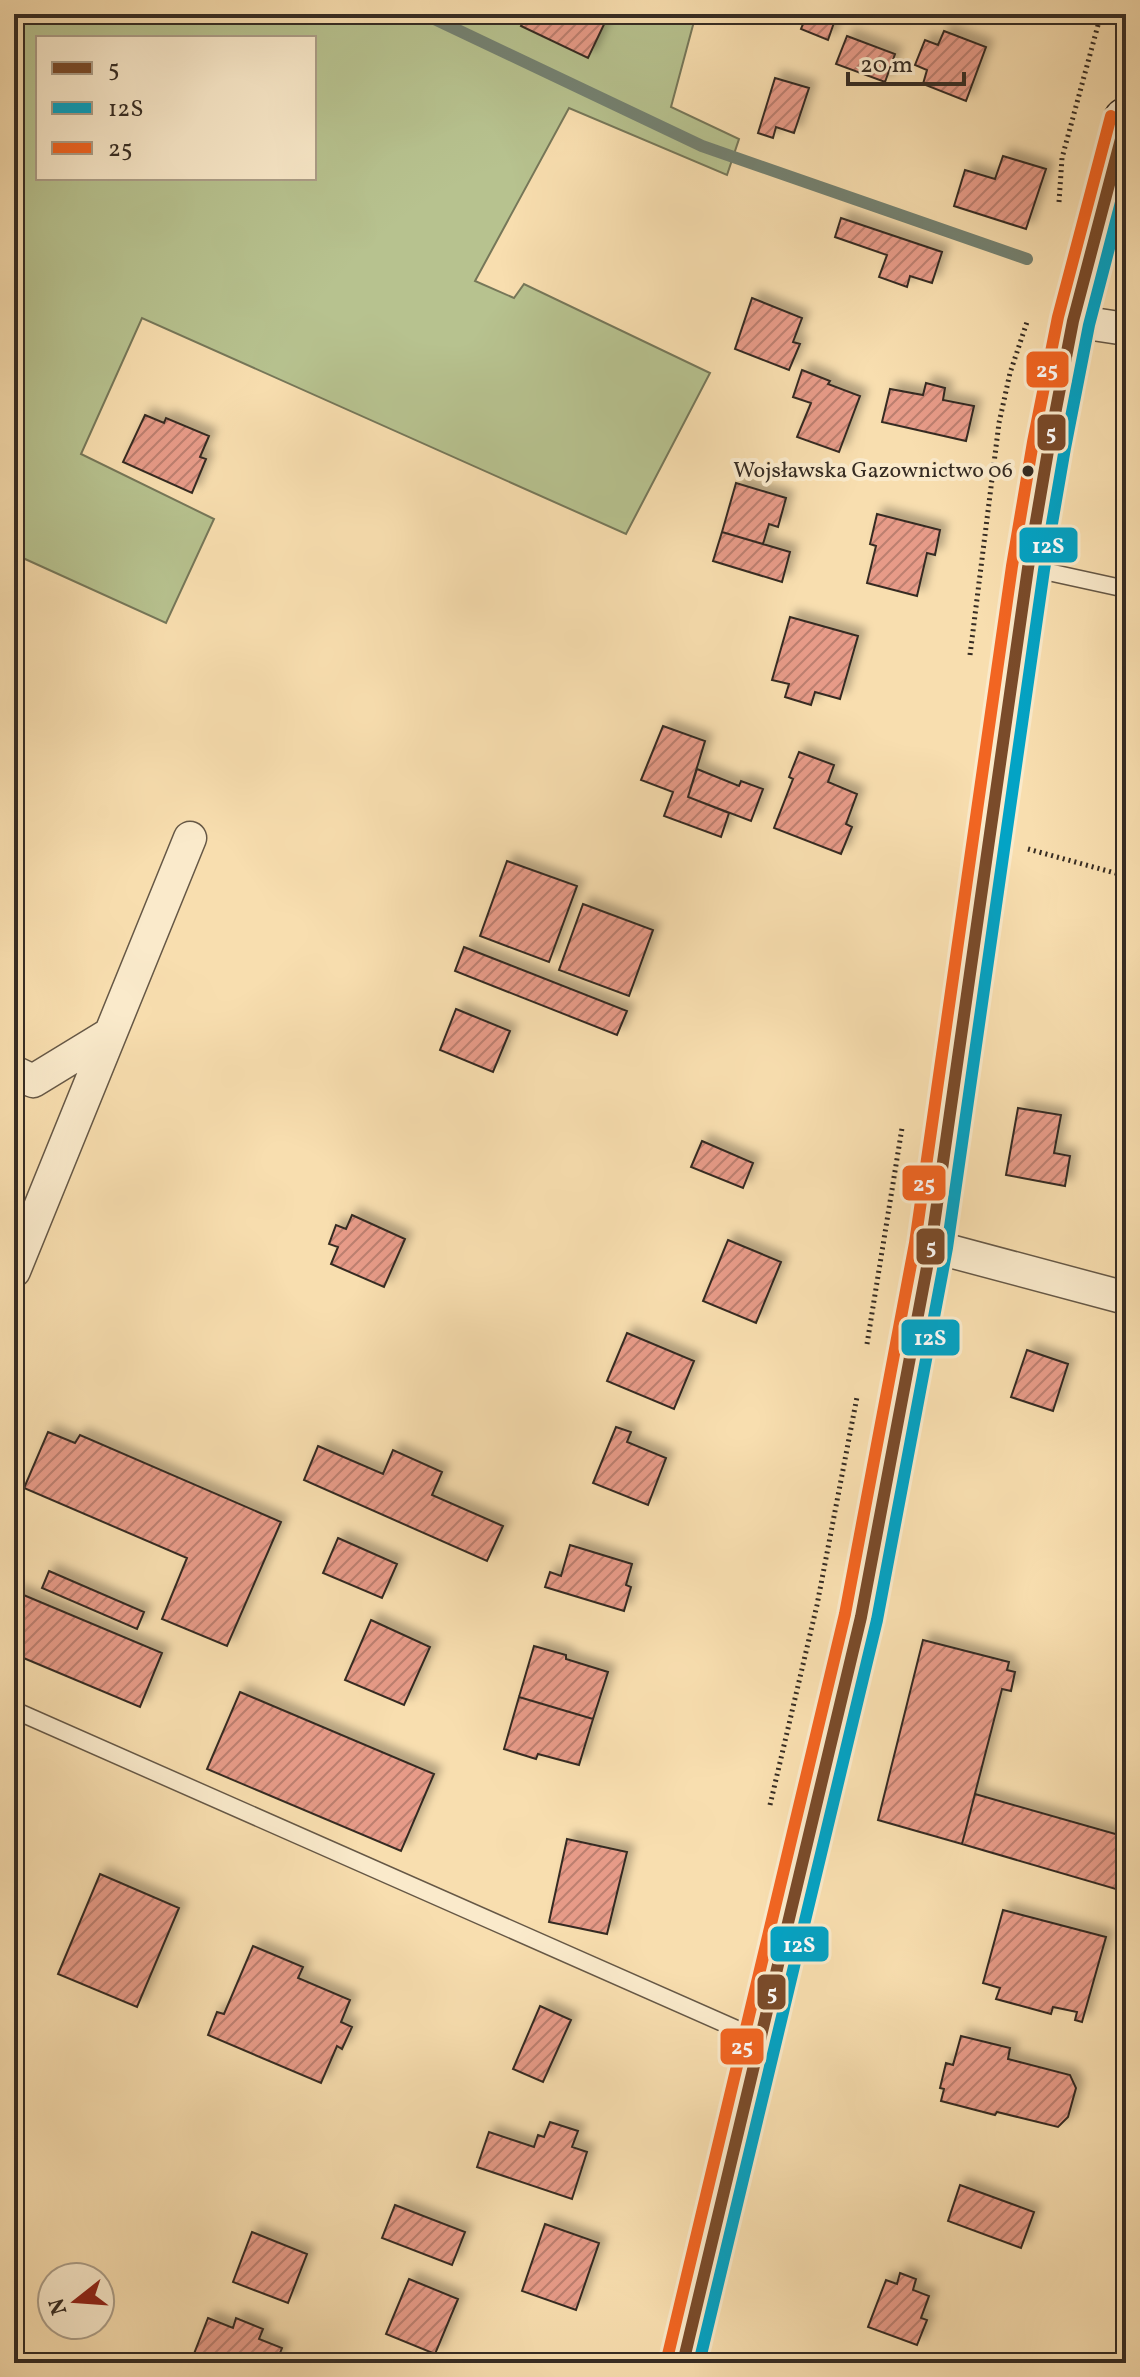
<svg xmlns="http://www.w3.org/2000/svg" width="1140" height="2377" font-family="Vollkorn,serif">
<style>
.green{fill:#b7c28f;stroke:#767759;stroke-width:2;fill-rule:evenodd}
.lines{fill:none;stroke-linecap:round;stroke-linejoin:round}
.stream{stroke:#748272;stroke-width:12}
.building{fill:url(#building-hatch);stroke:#362c23;stroke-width:2;filter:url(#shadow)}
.lane-casing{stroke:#665846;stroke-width:19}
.street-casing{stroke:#665846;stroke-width:35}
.secondary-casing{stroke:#362c23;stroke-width:47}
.path{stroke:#362c23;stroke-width:5;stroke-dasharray:2 4;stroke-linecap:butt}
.lane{stroke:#faeacb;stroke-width:16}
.street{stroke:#faeacb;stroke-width:32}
.secondary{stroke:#faeacb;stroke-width:44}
.bus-1-casing{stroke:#faeacb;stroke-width:18}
.bus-2-casing{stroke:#faeacb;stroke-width:18}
.bus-3-casing{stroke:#faeacb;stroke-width:18}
.bus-1{stroke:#7a4b2a;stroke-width:12}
.bus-2{stroke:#03a3c5;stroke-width:12}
.bus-3{stroke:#f26522;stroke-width:12}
.bus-dot{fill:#362c23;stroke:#faeacb;stroke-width:3}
.labels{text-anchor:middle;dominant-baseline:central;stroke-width:8;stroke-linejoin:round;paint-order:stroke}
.bus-label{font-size:22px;fill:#362c23;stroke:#faeacb;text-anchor:end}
.line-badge{stroke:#faeacb;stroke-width:3}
.badge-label{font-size:22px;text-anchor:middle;font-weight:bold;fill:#fff}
</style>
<defs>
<pattern id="building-hatch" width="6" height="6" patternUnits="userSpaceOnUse" patternTransform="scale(2)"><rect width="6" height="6" fill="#e79b88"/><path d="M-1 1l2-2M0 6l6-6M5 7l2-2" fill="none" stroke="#bc7f6f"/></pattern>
<filter id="shadow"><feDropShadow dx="7" dy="-7" stdDeviation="4" flood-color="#0004"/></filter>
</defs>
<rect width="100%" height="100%" fill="#f8deaf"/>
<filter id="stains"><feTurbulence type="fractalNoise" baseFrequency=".0025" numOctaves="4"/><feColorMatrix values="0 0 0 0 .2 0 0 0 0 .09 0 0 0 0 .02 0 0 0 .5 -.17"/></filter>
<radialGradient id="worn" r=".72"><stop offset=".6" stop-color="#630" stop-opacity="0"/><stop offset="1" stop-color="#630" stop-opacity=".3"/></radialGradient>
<path class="green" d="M14,14H696L671,107L739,139L727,175L569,108L475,281L514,298L524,284L710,373L626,534L142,318L81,454L214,519L166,623L14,554ZM38,38H314V178H38Z"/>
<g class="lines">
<path class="stream" d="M424,14L702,146L1027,259"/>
</g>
<path class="building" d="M527,14H605L608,16L588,58L521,26Z
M742,14H766L762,23Z
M807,14H837L828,40L801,29Z
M944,31L986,47L966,101L923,84L927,70L915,65L925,40L938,45Z
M847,36L895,54L885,82L836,64Z
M775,78L809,88L794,133L776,127L773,138L758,133Z
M1003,156L1046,169L1026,229L954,206L965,170L995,179Z
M841,218L942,252L932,283L910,276L907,287L879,277L887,255L835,237Z
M752,298L802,318L793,342L800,344L789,370L735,349Z
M802,370L830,381L828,384L860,396L839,452L797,437L811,403L793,397Z
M926,383L945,388L943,400L974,406L966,441L882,422L890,389L923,395Z
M145,415L164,423L166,418L209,436L200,457L206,459L192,493L123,462Z
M736,483L786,498L778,527L769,524L763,544L722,532Z
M877,514L940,530L935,555L927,553L917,596L867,583L876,546L870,544Z
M722,532L790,552L782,582L713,561Z
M790,617L858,636L840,699L815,692L811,705L785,697L789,684L772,680Z
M663,726L705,741L688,797L729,813L721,837L664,816L673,792L641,780Z
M799,752L834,765L828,782L857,794L846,824L852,827L841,854L774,828L793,779L789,777Z
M697,769L739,786L741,781L763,789L751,821L688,797Z
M507,861L577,886L549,962L480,936Z
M583,904L653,930L629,996L559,970Z
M464,947L627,1011L617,1035L455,971Z
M456,1009L510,1031L493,1072L440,1050Z
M1018,1108L1061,1115L1054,1153L1070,1156L1065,1186L1006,1175Z
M702,1141L753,1163L743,1188L691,1167Z
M352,1215L405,1239L384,1287L331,1264L338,1247L329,1244L336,1225L346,1229Z
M728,1240L781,1262L756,1323L703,1301Z
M627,1333L694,1361L674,1409L607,1381Z
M1027,1350L1068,1364L1053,1411L1011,1397Z
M616,1427L631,1432L627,1442L666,1458L648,1505L593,1483Z
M48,1432L75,1443L80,1435L281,1522L227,1646L162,1619L187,1558L24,1488Z
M318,1446L383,1474L393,1450L442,1472L432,1495L503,1526L487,1561L304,1480Z
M338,1538L397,1564L382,1598L323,1573Z
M570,1545L632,1564L626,1585L631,1587L624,1611L545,1587L550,1572L561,1576Z
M49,1571L144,1612L137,1629L42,1588Z
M14,1591L162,1653L140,1707L14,1654Z
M371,1620L430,1647L404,1705L345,1680Z
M923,1640L1009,1662L1007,1670L1015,1672L1011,1691L1002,1689L962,1844L878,1820Z
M534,1646L566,1655V1659L608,1672L593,1719L519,1697Z
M240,1692L434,1774L401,1851L207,1769Z
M519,1697L593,1719L579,1765L538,1754L536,1759L504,1749Z
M975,1794L1126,1837V1892L962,1844Z
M567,1839L627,1852L607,1934L549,1922Z
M100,1874L179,1908L137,2007L58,1974Z
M1003,1910L1106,1937L1082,2022L1075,2020L1077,2012L1053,2007L1051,2014L996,1999L1000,1988L983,1983Z
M253,1946L303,1967L298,1978L350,2000L341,2022L352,2027L342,2049L337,2046L321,2083L208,2035L217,2012L224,2014Z
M540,2006L571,2020L543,2082L513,2069Z
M961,2036L1010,2048L1008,2059L1070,2075L1076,2088L1068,2117L1058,2127L997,2112L995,2115L941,2101L944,2089L940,2088L946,2063L953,2065Z
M550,2122L578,2131L572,2147L587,2152L572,2199L477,2167L489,2132L534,2147L538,2135L544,2137Z
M960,2185L1034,2212L1021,2248L948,2221Z
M395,2205L465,2232L452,2265L382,2238Z
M545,2224L599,2243L576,2310L522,2291Z
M252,2232L307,2254L288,2303L233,2282Z
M900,2273L916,2279L913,2290L929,2296L921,2318L927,2320L917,2345L868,2327L886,2280L897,2284Z
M409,2279L458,2299L435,2354L386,2334Z
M208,2318L233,2328L236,2318L263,2329L259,2339L282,2348L276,2363H203L192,2359Z"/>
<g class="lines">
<defs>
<path id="lane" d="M1030,568L1126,589
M14,1710L757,2038"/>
<path id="street" d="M1073,321L1126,329
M14,1072L33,1081L110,1034
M931,1246L1126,1298
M14,1271L190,838"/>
<path id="secondary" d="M683,2363L861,1617L931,1246L1028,568L1049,445L1073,321L1126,120"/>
</defs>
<use href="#lane" class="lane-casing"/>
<use href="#street" class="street-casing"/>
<use href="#secondary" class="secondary-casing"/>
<path class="path" d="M1059,202L1062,158L1101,14
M970,655L999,423L1010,373L1028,319
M1028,849L1126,876
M867,1344L902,1128
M770,1805L817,1605L857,1397"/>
<use href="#lane" class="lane"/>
<use href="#street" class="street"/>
<use href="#secondary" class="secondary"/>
<defs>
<path id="bus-1" d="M683,2363L861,1617L931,1246L1028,568L1049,445L1073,321L1126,120"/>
<path id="bus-2" d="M699,2363L877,1620L947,1248L1044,570L1065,448L1089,325L1126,183"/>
<path id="bus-3" d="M667,2359L845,1614L915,1243L1012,566L1033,442L1058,317L1111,116"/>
</defs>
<use href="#bus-1" class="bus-1-casing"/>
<use href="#bus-2" class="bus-2-casing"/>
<use href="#bus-3" class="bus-3-casing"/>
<use href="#bus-1" class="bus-1"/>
<use href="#bus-2" class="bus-2"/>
<use href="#bus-3" class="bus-3"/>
</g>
<circle class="bus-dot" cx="1028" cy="471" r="7"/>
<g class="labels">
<g class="bus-label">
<text x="1013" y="471">Wojsławska Gazownictwo 06</text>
</g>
</g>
<g class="line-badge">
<rect x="1025" y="350" width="45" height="39" rx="8" fill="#f26522"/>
<rect x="1036" y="413" width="31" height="39" rx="8" fill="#7a4b2a"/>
<rect x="1018" y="526" width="61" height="38" rx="8" fill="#03a3c5"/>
<rect x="901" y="1164" width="46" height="38" rx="8" fill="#f26522"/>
<rect x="915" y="1227" width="31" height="39" rx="8" fill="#7a4b2a"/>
<rect x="900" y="1318" width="61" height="39" rx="8" fill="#03a3c5"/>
<rect x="769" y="1925" width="61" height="38" rx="8" fill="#03a3c5"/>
<rect x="756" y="1973" width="31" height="38" rx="8" fill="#7a4b2a"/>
<rect x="719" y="2027" width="46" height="39" rx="8" fill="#f26522"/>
</g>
<g class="badge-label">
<text x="1047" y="377">25</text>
<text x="1051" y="440">5</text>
<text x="1048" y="553">12S</text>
<text x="924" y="1191">25</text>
<text x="931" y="1254">5</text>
<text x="930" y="1345">12S</text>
<text x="799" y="1952">12S</text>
<text x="772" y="2000">5</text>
<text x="742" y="2054">25</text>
</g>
<rect width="1140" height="2377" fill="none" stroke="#f8deaf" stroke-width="48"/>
<rect x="16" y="16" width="1108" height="2345" fill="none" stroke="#362c23" stroke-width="4"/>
<rect x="24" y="24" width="1092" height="2329" fill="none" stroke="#362c23" stroke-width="2"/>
<rect x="36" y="36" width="280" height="144" fill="#faeacb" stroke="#ac9e88" stroke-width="2"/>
<rect x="52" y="62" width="40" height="12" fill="#7a4b2a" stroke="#ac9e88" stroke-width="2"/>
<text x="108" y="76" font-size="24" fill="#362c23">5</text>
<rect x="52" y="102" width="40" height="12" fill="#03a3c5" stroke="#ac9e88" stroke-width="2"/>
<text x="108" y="116" font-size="24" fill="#362c23">12S</text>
<rect x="52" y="142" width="40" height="12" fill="#f26522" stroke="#ac9e88" stroke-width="2"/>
<text x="108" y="156" font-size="24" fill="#362c23">25</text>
<g transform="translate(76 2301) rotate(253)"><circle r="38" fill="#faeacb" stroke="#ac9e88" stroke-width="2"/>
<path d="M0-6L14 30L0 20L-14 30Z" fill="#8f2418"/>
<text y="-12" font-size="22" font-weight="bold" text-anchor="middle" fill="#362c23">N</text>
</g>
<path d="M848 72v12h116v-12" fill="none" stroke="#362c23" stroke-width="4"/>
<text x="860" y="72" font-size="24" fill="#362c23" stroke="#faeacb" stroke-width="6" paint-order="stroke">20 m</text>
<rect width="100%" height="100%" filter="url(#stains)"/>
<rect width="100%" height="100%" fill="url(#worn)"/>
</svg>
